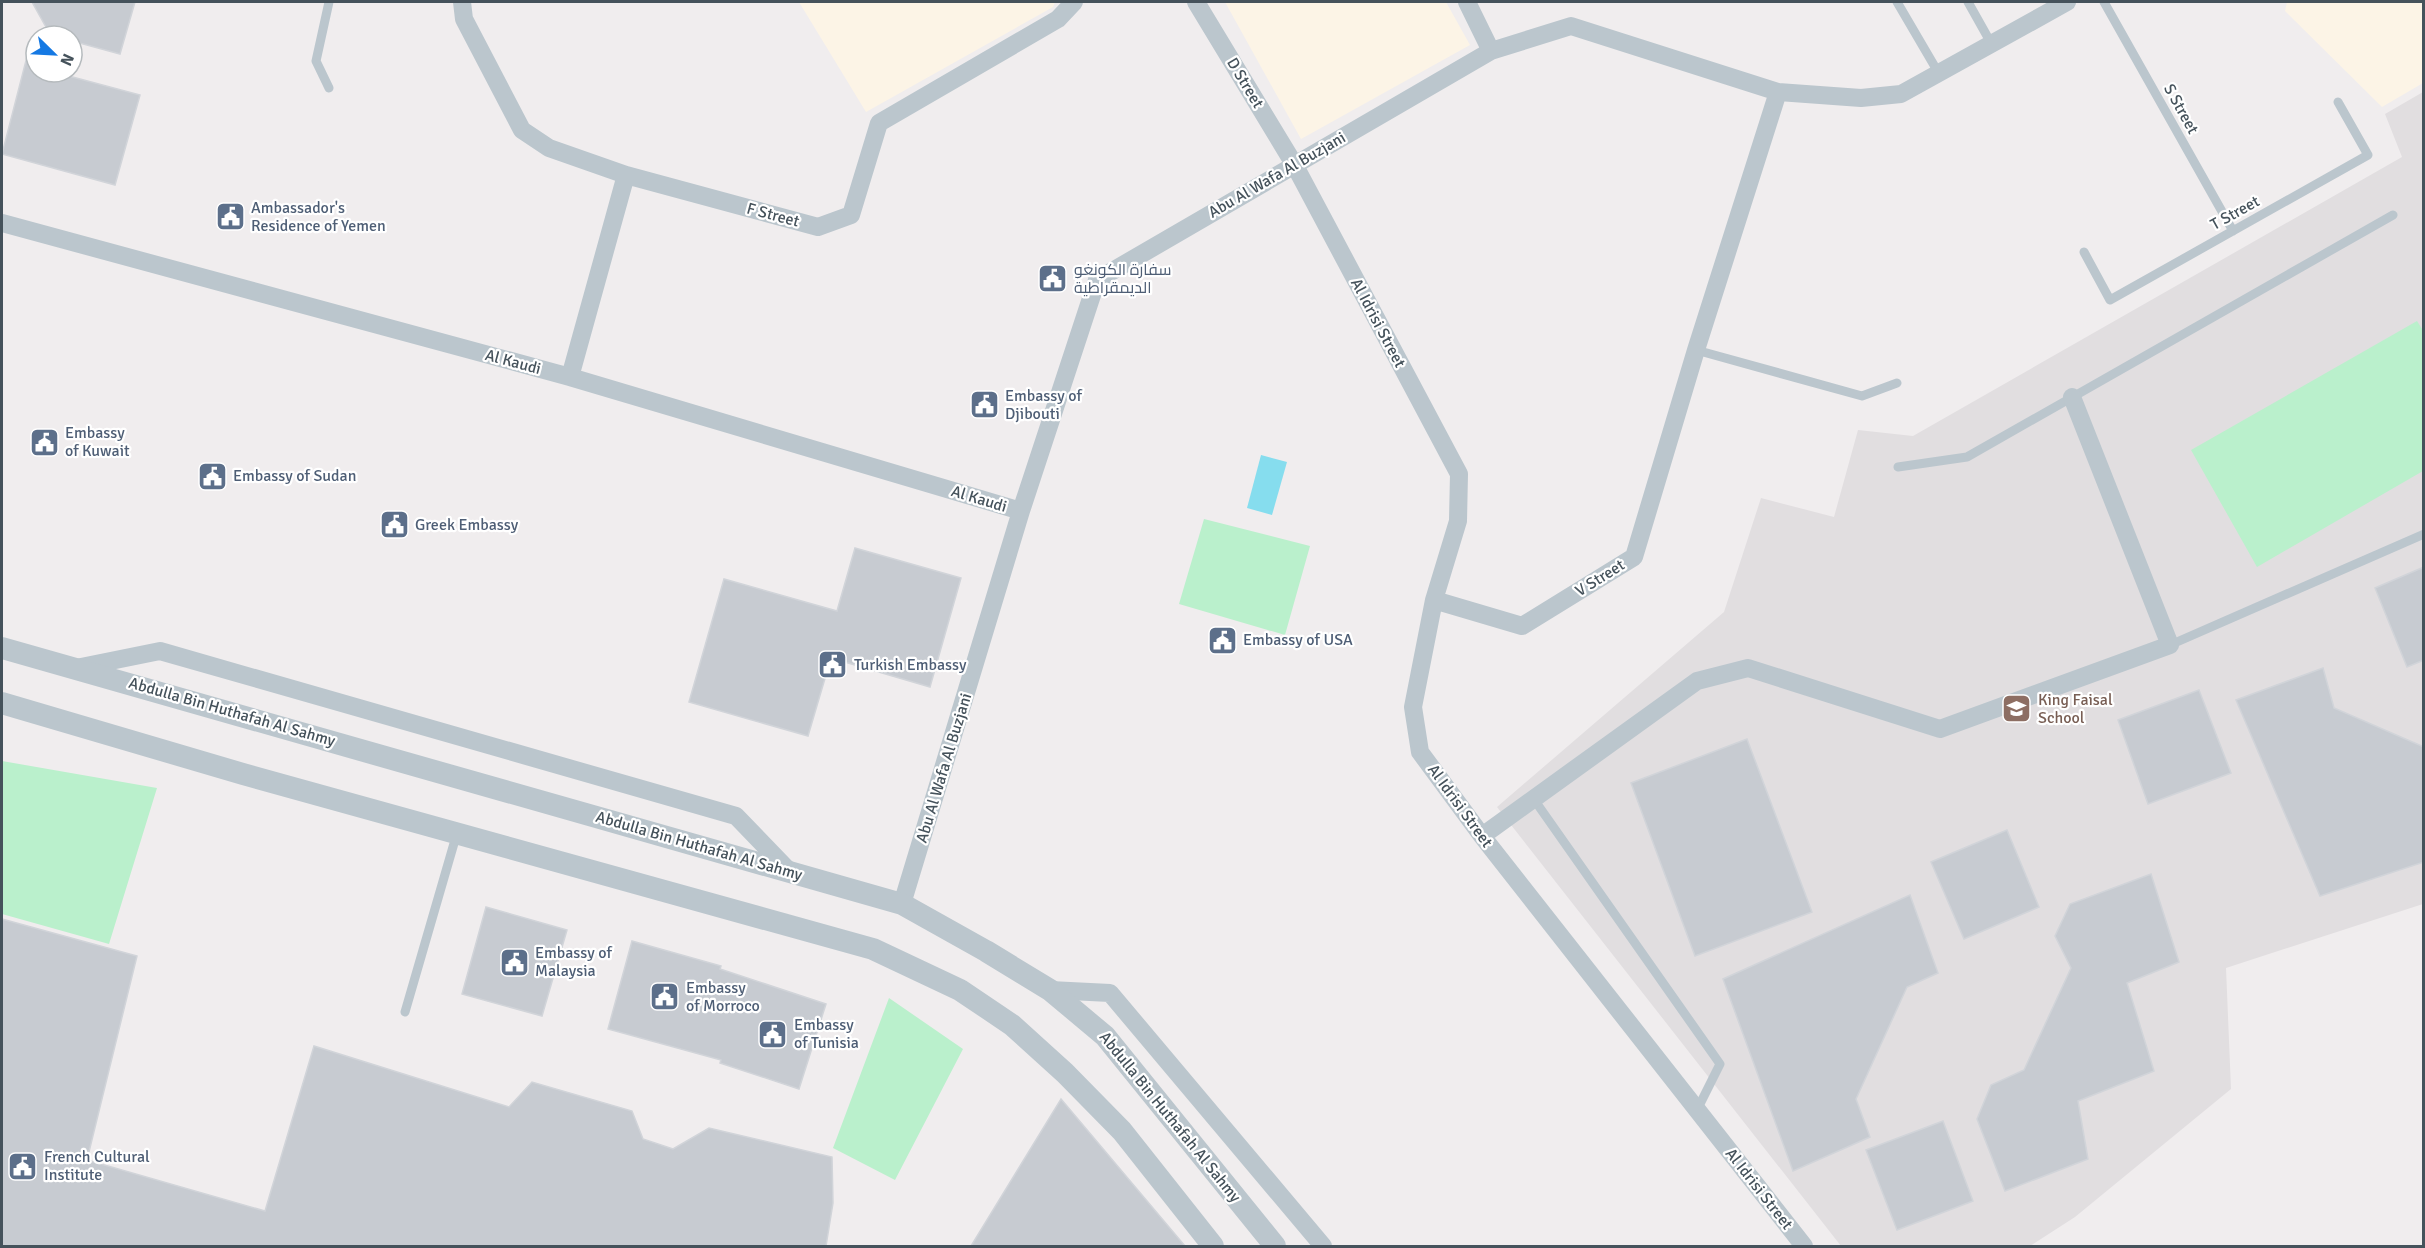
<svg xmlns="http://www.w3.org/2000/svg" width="2425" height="1248" font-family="Signika,Cairo,sans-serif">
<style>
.commercial{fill:#fcf4e6}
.education{fill:#e1dee0}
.green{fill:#baf0cc}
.water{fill:#86ddee}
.building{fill:#c7cbd1;stroke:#d1d4d9;stroke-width:1.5}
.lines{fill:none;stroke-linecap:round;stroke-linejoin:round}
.service{stroke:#bbc6cd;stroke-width:9}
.minor{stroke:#bbc6cd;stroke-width:18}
.tertiary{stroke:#bbc6cd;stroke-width:22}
.labels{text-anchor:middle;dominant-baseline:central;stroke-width:4.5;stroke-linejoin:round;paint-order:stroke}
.street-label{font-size:16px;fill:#45525b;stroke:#fff}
.service-label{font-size:16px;fill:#4e5e75;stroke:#fff;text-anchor:start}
.education-label{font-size:16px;fill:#785e54;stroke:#fff;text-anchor:start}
</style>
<rect width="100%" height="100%" fill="#f0edee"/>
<path class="commercial" d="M799,2H1055L1053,7L866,112Z
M1225,2H1446L1470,45L1301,139Z
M2287,2H2423V83L2382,107L2285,11Z"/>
<path class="education" d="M2423,92V904L2226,968L2231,1089L2075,1217L2030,1246H1841L1497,807L1724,612L1761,498L1834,517L1858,430L1913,436L2402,157L2385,114Z"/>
<path class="green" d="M2417,321L2424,332L2423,471L2257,567L2191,450Z
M1204,519L1310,546L1285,635L1179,604Z
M2,761L157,788L109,944L2,914Z
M889,998L963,1049L895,1180L833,1148Z"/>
<path class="water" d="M1261,455L1287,462L1272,515L1247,508Z"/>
<path class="building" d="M32,2H135L120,54L72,41V36H51Z
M31,41L36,42V72H54L140,95L115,185L2,154Z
M855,548L961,578L930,687L831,658L808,736L689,702L724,579L837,611Z
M2424,567V660L2407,667L2375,588Z
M2323,668L2334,708L2424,747V862L2320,896L2236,700Z
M2199,690L2231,773L2148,804L2118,720Z
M1747,739L1812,912L1695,956L1631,783Z
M2007,830L2039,907L1964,939L1931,862Z
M2151,874L2179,962L2127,983L2154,1071L2078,1101L2088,1159L2005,1191L1977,1119L1991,1085L2024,1070L2071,968L2055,936L2070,904Z
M1910,895L1938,973L1907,987L1856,1099L1870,1137L1793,1171L1723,979Z
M486,907L567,930L542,1016L462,994Z
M2,919L137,956L87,1160L265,1211L314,1046L509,1107L532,1082L632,1111L643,1139L673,1149L709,1128L832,1157L833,1203L826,1246H2Z
M632,941L721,966L720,969L826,1004L799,1089L720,1063L721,1060L608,1029Z
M1061,1099L1185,1246H971Z
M1943,1121L1973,1201L1897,1230L1866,1150Z"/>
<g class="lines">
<path class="service" d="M329,2L316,61L329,88
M1897,2L1938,72
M1968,2L1991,43
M2104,2L2233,231
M2084,252L2110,300L2368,155L2338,102
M1696,350L1862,396L1897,383
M1898,467L1967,457L2393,215
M2170,645L2424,534
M1533,798L1720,1064L1697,1110
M405,1012L457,833"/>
<path class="minor" d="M462,2L464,19L522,130L549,148L626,175L818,227L851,215L879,123L1058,19L1074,2
M1196,2L1294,164L1459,474L1458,521L1434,600L1413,707L1420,752L1482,836L1804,1246
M1467,2L1491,51
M2,223L570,377L1021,511
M570,377L626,175
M1434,600L1522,626L1634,557L1696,350L1778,92
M76,668L160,651L736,816L790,872
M1482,836L1697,681L1748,668L1940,729L2170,645L2072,397
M902,904L1021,511L1097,280L1491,51L1571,26L1778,92L1861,98L1901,94L2067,2
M1050,990L1110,993L1323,1246"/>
<path class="tertiary" d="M2,648L902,904L986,951L1050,990L1105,1036L1275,1246
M2,703L243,774L873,949L960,990L1012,1025L1065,1073L1122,1131L1213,1246"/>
</g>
<defs>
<symbol id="civic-square" viewBox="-11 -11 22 22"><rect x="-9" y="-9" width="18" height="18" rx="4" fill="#5c6f8a" stroke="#fff"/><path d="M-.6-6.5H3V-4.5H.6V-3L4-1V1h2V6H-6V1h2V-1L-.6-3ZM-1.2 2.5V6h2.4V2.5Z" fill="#fff"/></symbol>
<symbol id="school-square" viewBox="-11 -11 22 22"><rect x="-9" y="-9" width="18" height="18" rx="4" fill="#8d6e63" stroke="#fff"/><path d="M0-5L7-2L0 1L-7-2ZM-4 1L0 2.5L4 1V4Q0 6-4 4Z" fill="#fff"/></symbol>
</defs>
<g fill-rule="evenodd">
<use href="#civic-square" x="214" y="200" width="33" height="33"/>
<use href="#civic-square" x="1036" y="262" width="33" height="33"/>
<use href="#civic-square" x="968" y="388" width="33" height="33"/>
<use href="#civic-square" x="28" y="426" width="33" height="33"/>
<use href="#civic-square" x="196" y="460" width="33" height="33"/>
<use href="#civic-square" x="378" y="508" width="33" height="33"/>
<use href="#civic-square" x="1206" y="624" width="33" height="33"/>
<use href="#civic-square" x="816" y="648" width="33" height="33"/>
<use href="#school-square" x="2000" y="692" width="33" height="33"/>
<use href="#civic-square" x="498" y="946" width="33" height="33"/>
<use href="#civic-square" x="648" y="980" width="33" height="33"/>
<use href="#civic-square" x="756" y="1018" width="33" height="33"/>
<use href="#civic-square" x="6" y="1150" width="33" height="33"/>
</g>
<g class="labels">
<g class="street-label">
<text transform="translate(1245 83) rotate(59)">D Street</text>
<text transform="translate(2181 109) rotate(61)">S Street</text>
<text transform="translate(1277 175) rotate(-30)">Abu Al Wafa Al Buzjani</text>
<text transform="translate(2235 213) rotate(-29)">T Street</text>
<text transform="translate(773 215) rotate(15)">F Street</text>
<text transform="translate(1378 323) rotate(62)">Al Idrisi Street</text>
<text transform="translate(513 362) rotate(15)">Al Kaudi</text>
<text transform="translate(979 499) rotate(17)">Al Kaudi</text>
<text transform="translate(1600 578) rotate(-32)">V Street</text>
<text transform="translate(232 712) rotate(16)">Abdulla Bin Huthafah Al Sahmy</text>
<text transform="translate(944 768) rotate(-73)">Abu Al Wafa Al Buzjani</text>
<text transform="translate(1460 806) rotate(54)">Al Idrisi Street</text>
<text transform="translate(699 846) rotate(16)">Abdulla Bin Huthafah Al Sahmy</text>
<text transform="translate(1170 1117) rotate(51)">Abdulla Bin Huthafah Al Sahmy</text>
<text transform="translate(1759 1189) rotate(52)">Al Idrisi Street</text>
</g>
<g class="service-label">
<text x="251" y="208">Ambassador's<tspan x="251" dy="18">Residence of Yemen</tspan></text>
<text x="1074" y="270">سفارة الكونغو<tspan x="1074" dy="18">الديمقراطية</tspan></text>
<text x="1005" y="396">Embassy of<tspan x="1005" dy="18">Djibouti</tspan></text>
<text x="65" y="433">Embassy<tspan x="65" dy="18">of Kuwait</tspan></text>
<text x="233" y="476">Embassy of Sudan</text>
<text x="415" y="525">Greek Embassy</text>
<text x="1243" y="640">Embassy of USA</text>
<text x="854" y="665">Turkish Embassy</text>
<text x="535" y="953">Embassy of<tspan x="535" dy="18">Malaysia</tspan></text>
<text x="686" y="988">Embassy<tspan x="686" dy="18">of Morroco</tspan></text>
<text x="794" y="1025">Embassy<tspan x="794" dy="18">of Tunisia</tspan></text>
<text x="44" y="1157">French Cultural<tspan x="44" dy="18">Institute</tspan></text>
</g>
<g class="education-label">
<text x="2038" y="700">King Faisal<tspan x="2038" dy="18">School</tspan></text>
</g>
</g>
<rect width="2425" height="1248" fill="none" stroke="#45525b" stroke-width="6"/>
<g transform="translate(54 54) rotate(114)"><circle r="28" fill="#ffffff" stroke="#b5babd" stroke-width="1.5"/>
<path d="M0-4.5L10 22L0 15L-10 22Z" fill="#1579e3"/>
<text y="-9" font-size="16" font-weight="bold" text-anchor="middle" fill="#45525b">N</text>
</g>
</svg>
